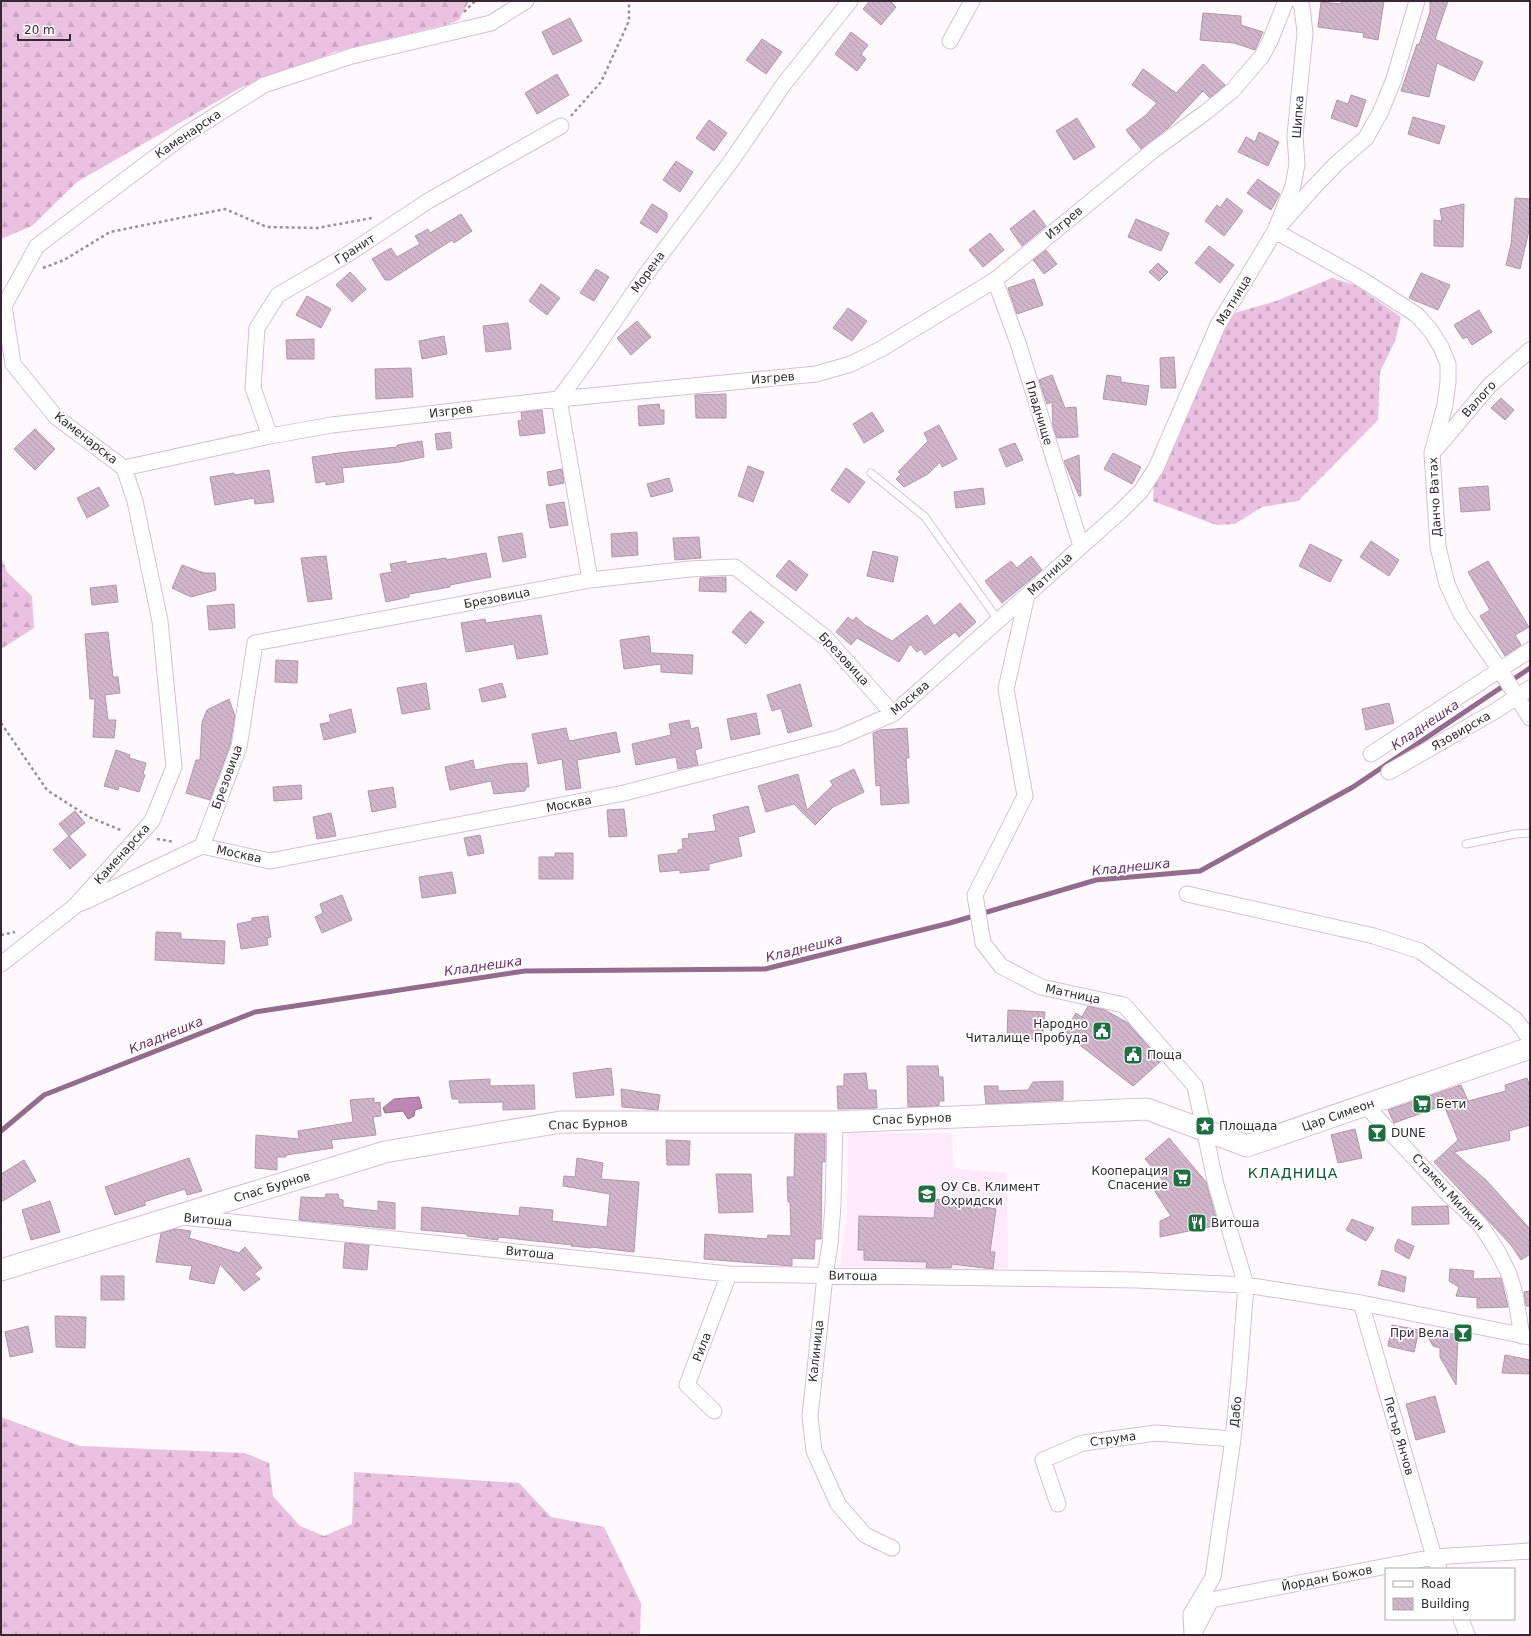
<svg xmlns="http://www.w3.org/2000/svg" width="1531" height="1636" font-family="'DejaVu Sans',sans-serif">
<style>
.built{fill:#ffe9fa}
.forest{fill:url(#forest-firs)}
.cemetery{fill:url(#cemetery-stones)}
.water{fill:#bc87b2;stroke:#936b8c}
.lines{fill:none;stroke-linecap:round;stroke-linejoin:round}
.stream{stroke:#936b8c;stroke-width:5}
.building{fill:url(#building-back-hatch);stroke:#b096aa}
.lane-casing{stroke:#d9bed3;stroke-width:9}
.street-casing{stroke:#d9bed3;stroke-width:17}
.secondary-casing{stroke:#d9bed3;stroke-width:23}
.path{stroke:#999197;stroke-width:2.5;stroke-dasharray:3 3;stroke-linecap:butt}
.lane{stroke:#fff;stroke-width:7}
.street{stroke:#fff;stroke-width:15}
.secondary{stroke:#fff;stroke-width:21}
.labels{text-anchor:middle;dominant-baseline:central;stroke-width:3.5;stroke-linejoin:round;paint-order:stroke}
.street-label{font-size:12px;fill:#342932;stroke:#fff}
.poi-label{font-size:12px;fill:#342932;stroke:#fff;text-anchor:start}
.water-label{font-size:13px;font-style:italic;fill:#6d2d64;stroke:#fff}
.quarter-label{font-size:14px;letter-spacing:1px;fill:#0a592f;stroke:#fff}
</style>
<defs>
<pattern id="forest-firs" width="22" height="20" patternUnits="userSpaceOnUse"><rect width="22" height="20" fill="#ebc1e2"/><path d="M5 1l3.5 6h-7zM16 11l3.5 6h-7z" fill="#caa6c2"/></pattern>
<pattern id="cemetery-stones" width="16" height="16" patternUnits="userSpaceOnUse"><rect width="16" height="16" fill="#ebc1e2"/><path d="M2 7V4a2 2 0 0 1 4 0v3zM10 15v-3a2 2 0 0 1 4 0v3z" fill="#caa6c2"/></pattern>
<pattern id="building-back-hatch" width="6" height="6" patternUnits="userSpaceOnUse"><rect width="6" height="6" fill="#d1b6cb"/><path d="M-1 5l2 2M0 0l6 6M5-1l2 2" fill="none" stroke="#b49caf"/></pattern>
</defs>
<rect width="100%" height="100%" fill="#fff9fd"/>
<path class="built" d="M848,1133H952L953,1168L1007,1173L1008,1268L840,1267L847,1215Z"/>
<path class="forest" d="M1,1H469L459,20L449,24L335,52L242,87L77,182L32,226L1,239Z
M1,557L7,572L32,596L34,628L1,649Z
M1,1417L80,1446L245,1453L269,1463L273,1496L300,1526L324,1536L352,1524L354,1472L519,1483L551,1517L604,1527L641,1603L640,1635H1Z"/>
<path class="cemetery" d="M1332,278L1355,285L1401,317L1395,341L1380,372L1378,420L1298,501L1262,507L1235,524L1216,525L1153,501L1154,482L1231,314L1276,301Z"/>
<path class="water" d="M419,1097L422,1108L415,1110L414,1116L408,1119L403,1111L385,1113L383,1108L394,1099Z"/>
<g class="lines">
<path class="stream" d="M1,1131L44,1095L255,1012L525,971L765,969L950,923L1096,880L1200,871L1353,787L1530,668"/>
</g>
<path class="building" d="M870,1H890L896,7L881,25L863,9Z
M1341,1H1384L1378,40L1363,37L1364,33L1318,27L1321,2L1341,4Z
M1430,1H1448L1435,39L1483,62L1474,81L1437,63L1429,97L1401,91L1417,44L1419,45L1430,12Z
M1203,13L1241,16V25L1263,32L1255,50L1234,43L1200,40Z
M570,18L582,41L553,55L542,32Z
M851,32L868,45L861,54L866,59L857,71L835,54Z
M762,39L782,52L766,74L746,60Z
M1203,64L1225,85L1210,98L1203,91L1168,128L1141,149L1126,130L1146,115L1157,103L1132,85L1143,69L1176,93Z
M557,74L569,95L537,114L525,93Z
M1351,95L1366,100L1357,127L1331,118L1337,100L1348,104Z
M1413,117L1445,126L1439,144L1408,134Z
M1077,118L1095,147L1074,160L1056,131Z
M709,120L727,133L714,151L696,138Z
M1259,132L1279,142L1268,166L1238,152L1246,137L1255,142Z
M676,161L693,172L680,192L663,180Z
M1258,179L1280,194L1271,210L1247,193Z
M1227,198L1243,211L1224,236L1205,221L1217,205L1220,208Z
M1515,198L1530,199V226L1520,269L1506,265L1511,244Z
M652,204L667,213V218L657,233L640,223Z
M1464,204L1463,247L1434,246V220L1442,221L1440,209Z
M1034,210L1046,226L1022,246L1010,229Z
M461,214L472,231L454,243L452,240L390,280H385L372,259L391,248L397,257L420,244L415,236L428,229L430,233Z
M1136,219L1169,233L1161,251L1128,237Z
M990,233L1004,250L983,267L969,250Z
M1209,246L1234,265L1220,283L1195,263Z
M1046,250L1057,264L1044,274L1033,260Z
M1158,263L1168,272L1159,281L1149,272Z
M596,269L609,277L594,301L580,293Z
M350,272L366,289L352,302L336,285Z
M1421,273L1450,285L1438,310L1409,298Z
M1034,279L1043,305L1017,314L1008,288Z
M541,284L560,298L547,315L529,301Z
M307,296L331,309L321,328L296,315Z
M848,308L867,321L852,341L833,328Z
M1479,310L1492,332L1472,345L1467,337L1463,339L1454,325Z
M637,321L651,337L631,355L617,338Z
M508,323L511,349L486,352L483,326Z
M444,336L447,354L422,359L419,341Z
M314,339V359H287L286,340Z
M1174,357L1176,388H1161L1160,358Z
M411,368L413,397L376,399L375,369Z
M1052,375L1065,408L1076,407L1078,437L1057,438L1053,427L1052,402L1047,404L1039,380Z
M1107,375L1121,377V382L1149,386L1146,405L1103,399Z
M726,394V418H696L695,395Z
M1501,398L1514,410L1505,420L1491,408Z
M659,404L660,410H664V424L639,426L638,406Z
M542,410L545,433L520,436L518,421L522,420L521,412Z
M872,412L884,431L864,443L853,424Z
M939,425L957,459L942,467L940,462L928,474L904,487L896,479L901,474L898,472L928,441L924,433Z
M35,429L55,449L35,470L14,449Z
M450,432L452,448L437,450L435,434Z
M422,441L424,457L400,462L342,468L344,482L326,485V481L316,483L312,457L339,453L397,447V445Z
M1015,443L1023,460L1006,467L999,449Z
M1113,453L1141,467L1132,484L1104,469Z
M1079,455L1081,496H1079L1064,461Z
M748,466L764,472L753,502L738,496Z
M846,468L865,482L849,503L831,490Z
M562,469L564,483L549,486L547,472Z
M269,470L274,502L255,504L254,498L215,505L210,477L234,473V475Z
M669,478L673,491L651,497L647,484Z
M1488,486L1490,510L1461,512L1459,488Z
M99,487L109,506L87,518L77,498Z
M983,488L985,504L956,508L954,492Z
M564,502L568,525L550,528L546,505Z
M637,532L638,555L612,557L611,534Z
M522,533L526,557L503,562L498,537Z
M699,537L701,558L675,560L673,538Z
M1371,541L1399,560L1389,576L1360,557Z
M1310,544L1342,560L1330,582L1299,566Z
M873,551L898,557L893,582L867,576Z
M486,553L491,577L450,585V587L409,594V597L386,602L380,574L392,572L390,564L406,561V564L446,558V560Z
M326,556L332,599L308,602L301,558Z
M1031,556L1042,570L1002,603L985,581L1011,561L1017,568Z
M789,560L808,575L796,591L776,576Z
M1488,561L1529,627L1515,635L1521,645L1505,656L1480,616L1490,610L1468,572Z
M182,565L204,573H215L216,590L191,597L172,588Z
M726,577V592L699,591L700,578Z
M116,585L118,602L92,605L90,588Z
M960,603L976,622L959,637L955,632L925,655L921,649L917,652L910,644L899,662L857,638L851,645L836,632L848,617L853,621L856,617L865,625L892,641L927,615L934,626Z
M234,604L235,628L209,630L207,606Z
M750,611L764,622L746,644L732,632Z
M541,615L548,654L517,659L514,644L466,652L461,623L485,619L486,623Z
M108,632L113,677H118L120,693L105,695L108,720H116L114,738L93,737L95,699H90L85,634Z
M649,636L651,653L693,655L692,674L661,672V664L624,669L620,640Z
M276,660L298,661L297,683L275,682Z
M426,683L430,709L402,714L397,688Z
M502,683L506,697L482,702L479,689Z
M800,684L812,726L788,733L781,708L772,711L767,695Z
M229,699L235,716L230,745L210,800L186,793L196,760H200L202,722L207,710Z
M1389,703L1394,723L1366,730L1362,709Z
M351,709L356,732L324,740L320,724L331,722L329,715Z
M756,713L760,734L731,740L727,719Z
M689,720L691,729L698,727L702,748L695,750L698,765L678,769L676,757L636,765L632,744L671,735L669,724Z
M566,728L569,741L616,732L620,752L577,760L581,788L566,790L562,759L538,764L532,734Z
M907,728L909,758H906L909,803L881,805L880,785L876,786L873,733L880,730Z
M116,750L130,755L129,758L146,763L143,774L145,775L139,792L119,786L118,790L104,786Z
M473,760L475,770L508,764L527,763L529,787H526L525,791L494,794L491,781L450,790L445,767Z
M854,769L864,792L833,807L815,825L794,804L766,812L758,786L798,774L807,810L833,785L830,781Z
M301,785L302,799L274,801L273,787Z
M393,787L396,807L372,812L368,791Z
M748,806L755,832L738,837L742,856L709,864V870L680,873V870L660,872L658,855L678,853V850L683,849L682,839L689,838L688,834L716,831L713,815Z
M624,809L627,836L609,837L607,810Z
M75,811L85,823L69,836L59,824Z
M331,813L336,836L317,839L313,817Z
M480,835L484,853L468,856L464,838Z
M69,836L86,855L70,869L53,850Z
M555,853H573V879H539V857H555Z
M452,872L456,893L422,898L419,877Z
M342,895L352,920L322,933L315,917L323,913L320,904Z
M268,916L271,937L267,938L268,945L241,949L237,924L252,921V918Z
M156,932L181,933V939L225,941L224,964L155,960Z
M1088,1006L1105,1010L1128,1023L1161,1061L1133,1086L1064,1033L1076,1013L1082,1017Z
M1008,1010L1045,1012L1042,1040L1007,1037Z
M907,1066H938L939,1077H943L944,1101H939V1106L908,1107Z
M611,1068L614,1095L576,1098L573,1073Z
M866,1073L868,1090H876L877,1108L838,1109L837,1086H844V1074Z
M1527,1078L1530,1087V1125L1509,1131L1510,1140L1454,1152L1487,1181L1530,1229V1254L1521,1260L1511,1245L1434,1162L1458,1140L1444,1105L1394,1123L1388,1110L1461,1085L1468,1101L1506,1091L1505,1085Z
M490,1079V1086L534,1085L535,1109L503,1110V1102L459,1103V1099H452L449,1081Z
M1063,1081V1100L986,1104L984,1086H998V1091L1028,1090L1033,1082Z
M621,1089L660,1095L658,1110L622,1107Z
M374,1098V1103L380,1102L381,1116L373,1117L376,1135L331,1140L333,1148L286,1155V1157H277V1170L255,1168L256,1135L299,1139L298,1131L353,1122L350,1100Z
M1355,1129L1362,1158L1338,1163L1331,1135Z
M795,1134H825V1162H822L821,1239H815L814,1259L792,1258V1266L704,1259L705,1234L767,1239L768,1235L791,1236L790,1202H788L787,1177H794Z
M1169,1138L1206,1182L1218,1225L1160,1237V1221L1171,1216L1154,1190L1164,1182L1145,1159Z
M666,1140L690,1141L689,1165H667Z
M189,1158L202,1191L187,1195L185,1189L144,1202L146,1205L115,1215L105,1187Z
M577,1158L603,1163L601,1179L639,1182L634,1252L591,1247V1248L571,1246L572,1245L498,1237V1240L467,1236V1234L421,1230L422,1207L519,1216L520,1207L553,1210L552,1221L607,1227L610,1194L563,1186L564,1176L575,1177Z
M24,1160L36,1181L1,1202V1174Z
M716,1174H751L753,1212L719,1213Z
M326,1194H338L339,1199L343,1200V1207L378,1211V1201L395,1203V1229L299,1220L301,1197L325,1198Z
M936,1199L996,1209L990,1252H995L993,1269L952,1264L951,1268H926L927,1262L864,1260V1250H858L859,1216L934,1218Z
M50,1201L60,1232L31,1240L22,1210Z
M1448,1206L1449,1224L1412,1225V1207Z
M1352,1219L1374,1228L1366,1241L1346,1230Z
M176,1229L191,1231L189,1238L239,1253L245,1247L262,1268L254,1274L260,1279L244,1291L220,1264L214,1284L189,1279L192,1266L156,1262L161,1233Z
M1398,1239L1414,1246L1409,1259L1395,1251V1246Z
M345,1243L369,1245L367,1270L343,1268Z
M1450,1269L1474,1271L1473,1279L1501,1278L1508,1307L1477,1308V1299L1480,1298L1456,1296L1459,1287L1449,1281Z
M1382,1270L1406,1277L1404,1292L1378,1285Z
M101,1276H124V1300H101Z
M1530,1291V1306H1526L1524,1292Z
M55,1316L86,1317L85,1348L56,1347Z
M1392,1325L1419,1330L1414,1352L1388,1346Z
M28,1326L33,1352L10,1357L5,1332Z
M1426,1333L1458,1334L1456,1385L1440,1357V1348L1433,1346Z
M1505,1355L1530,1360V1374L1502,1373Z
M1435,1396L1445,1432L1416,1440L1406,1404Z"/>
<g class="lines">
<defs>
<path id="lane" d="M871,473L925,517L998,620
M1466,844L1515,834L1530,833"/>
<path id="street" d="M1299,1L1302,7L1305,33L1295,136L1297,164L1293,186L1275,231L1361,279L1417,315L1431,331L1441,347L1448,364V382L1445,405L1432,453L1438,547L1447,584L1461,614L1502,673L1530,718
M950,41L972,1
M995,280L1018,343L1081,546
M270,436L253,388L257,328L278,295L345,256L428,201L561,126
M1436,449L1490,385L1530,350
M124,468L270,436L332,425L559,399L816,374L851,364L881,349L995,280L1155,149L1206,112L1232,91L1262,56L1270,41L1286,1
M590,580L559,399L589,358L647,273L732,160L784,84L850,1
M1371,754L1530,650
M1389,772L1497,710L1530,688
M202,846L239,747L255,643L590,580L690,569L735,567L826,638L893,714
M1187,894L1374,936L1420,951L1515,1019L1530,1039
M82,903L202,846L270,861L624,793L838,738L893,714L1027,595
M1,964L74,907L152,821L174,767L160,621L135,501L124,468L56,417L13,364L4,306L37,246L186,134L264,85L352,56L491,23L526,1
M1366,1106L1447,1193L1480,1224L1498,1252L1509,1274L1515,1294L1522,1336
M835,1122L833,1205L830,1244L825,1276L810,1416L814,1451L838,1504L865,1535L892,1548
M183,1217L729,1274L1137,1280L1246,1285L1361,1303L1530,1337
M1361,1303L1434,1557L1439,1569
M714,1411L687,1385L729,1274
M1058,1504L1043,1460L1083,1443L1156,1433L1233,1439
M1461,1619L1467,1635
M1192,1635L1191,1614L1213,1577L1233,1439L1239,1377L1246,1285L1216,1185L1195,1086L1124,1005L1041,987L1001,966L983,943L975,895L1025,796L1006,689L1027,595L1121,511L1141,491L1156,468L1218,325L1275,231L1313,188L1337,163L1366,138L1381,111L1394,79L1417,1
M1193,1635L1211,1600L1434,1557L1530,1551"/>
<path id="secondary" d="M1,1270L385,1152L561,1122H835L1147,1109L1247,1146L1530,1048"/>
</defs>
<use href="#lane" class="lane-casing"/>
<use href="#street" class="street-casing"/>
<use href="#secondary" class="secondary-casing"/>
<path class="path" d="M464,12L475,1
M571,116L601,82L629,21V1
M43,268L64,260L110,232L225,209L267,227L317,228L372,218
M1,723L47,790L89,817L123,831
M157,839L174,842
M1,935L15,932"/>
<use href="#lane" class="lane"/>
<use href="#street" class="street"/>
<use href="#secondary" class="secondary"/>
</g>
<defs>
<symbol id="civic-square" viewBox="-11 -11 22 22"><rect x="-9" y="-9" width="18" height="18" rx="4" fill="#1e6f3f" stroke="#fff"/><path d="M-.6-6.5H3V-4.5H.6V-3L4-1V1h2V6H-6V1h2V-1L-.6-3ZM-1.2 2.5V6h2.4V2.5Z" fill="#fff"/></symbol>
<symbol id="supermarket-square" viewBox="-11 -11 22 22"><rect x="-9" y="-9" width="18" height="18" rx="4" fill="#1e6f3f" stroke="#fff"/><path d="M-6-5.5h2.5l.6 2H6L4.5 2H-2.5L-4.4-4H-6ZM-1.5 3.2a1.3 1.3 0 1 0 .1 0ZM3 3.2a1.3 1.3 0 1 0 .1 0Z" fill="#fff"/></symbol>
<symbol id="sight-square" viewBox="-11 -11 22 22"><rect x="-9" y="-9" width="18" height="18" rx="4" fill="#1e6f3f" stroke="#fff"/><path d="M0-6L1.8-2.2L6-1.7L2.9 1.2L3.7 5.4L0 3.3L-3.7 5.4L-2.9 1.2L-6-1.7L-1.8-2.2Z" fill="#fff"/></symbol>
<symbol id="bar-square" viewBox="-11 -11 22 22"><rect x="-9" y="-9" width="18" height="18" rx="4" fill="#1e6f3f" stroke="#fff"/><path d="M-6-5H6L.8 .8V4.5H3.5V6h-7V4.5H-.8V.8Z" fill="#fff"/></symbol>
<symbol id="school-square" viewBox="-11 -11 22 22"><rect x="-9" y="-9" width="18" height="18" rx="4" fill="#1e6f3f" stroke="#fff"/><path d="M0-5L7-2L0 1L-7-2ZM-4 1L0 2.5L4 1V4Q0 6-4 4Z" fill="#fff"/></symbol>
<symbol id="restaurant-square" viewBox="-11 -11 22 22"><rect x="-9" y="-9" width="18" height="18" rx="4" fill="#1e6f3f" stroke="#fff"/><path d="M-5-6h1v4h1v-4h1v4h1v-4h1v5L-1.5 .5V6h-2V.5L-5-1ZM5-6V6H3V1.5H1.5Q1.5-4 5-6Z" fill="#fff"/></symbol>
</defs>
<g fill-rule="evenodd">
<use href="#civic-square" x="1091" y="1020" width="22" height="22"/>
<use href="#civic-square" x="1122" y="1044" width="22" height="22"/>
<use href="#supermarket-square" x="1411" y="1093" width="22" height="22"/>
<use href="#sight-square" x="1194" y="1115" width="22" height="22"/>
<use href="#bar-square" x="1366" y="1122" width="22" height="22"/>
<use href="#supermarket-square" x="1171" y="1167" width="22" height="22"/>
<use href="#school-square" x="916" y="1183" width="22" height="22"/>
<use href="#restaurant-square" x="1186" y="1212" width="22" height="22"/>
<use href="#bar-square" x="1452" y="1322" width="22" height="22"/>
</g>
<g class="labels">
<g class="street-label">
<text transform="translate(1298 117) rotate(-86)">Шипка</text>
<text transform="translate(188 134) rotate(-34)">Каменарска</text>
<text transform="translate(1064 223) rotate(-40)">Изгрев</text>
<text transform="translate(355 249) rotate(-32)">Гранит</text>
<text transform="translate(648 272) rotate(-54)">Морена</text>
<text transform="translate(1234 300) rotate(-59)">Матница</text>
<text transform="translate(773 378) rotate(-5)">Изгрев</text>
<text transform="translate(1479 399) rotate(-48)">Валого</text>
<text transform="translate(451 411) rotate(-7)">Изгрев</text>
<text transform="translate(1039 413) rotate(73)">Пладнище</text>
<text transform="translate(86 438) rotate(38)">Каменарска</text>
<text transform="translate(1435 497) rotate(-93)">Данчо Ватах</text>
<text transform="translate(1050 574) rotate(-43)">Матница</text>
<text transform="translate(497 598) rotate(-11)">Брезовица</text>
<text transform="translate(844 659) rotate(47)">Брезовица</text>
<text transform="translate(910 698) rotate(-40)">Москва</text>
<text transform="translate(1461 731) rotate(-30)">Язовирска</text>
<text transform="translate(227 777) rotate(-70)">Брезовица</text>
<text transform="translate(569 804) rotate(-11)">Москва</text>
<text transform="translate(122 854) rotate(-48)">Каменарска</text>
<text transform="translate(239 854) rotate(12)">Москва</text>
<text transform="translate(1073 994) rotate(12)">Матница</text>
<text transform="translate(1338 1115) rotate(-19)">Цар Симеон</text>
<text transform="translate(912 1119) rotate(-2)">Спас Бурнов</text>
<text transform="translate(588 1124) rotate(-2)">Спас Бурнов</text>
<text transform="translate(272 1187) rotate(-17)">Спас Бурнов</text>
<text transform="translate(1448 1192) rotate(47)">Стамен Милкин</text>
<text transform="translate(208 1220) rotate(6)">Витоша</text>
<text transform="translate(530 1253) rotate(6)">Витоша</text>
<text transform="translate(853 1276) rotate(1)">Витоша</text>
<text transform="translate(702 1347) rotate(-69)">Рила</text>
<text transform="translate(816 1351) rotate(-84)">Калиница</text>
<text transform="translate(1236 1412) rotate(-84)">Дабо</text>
<text transform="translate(1399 1436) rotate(74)">Петър Янчов</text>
<text transform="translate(1113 1439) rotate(-8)">Струма</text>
<text transform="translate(1327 1578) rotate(-11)">Йордан Божов</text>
</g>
<g class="poi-label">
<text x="1088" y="1024" text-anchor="end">Народно<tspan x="1088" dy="14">Читалище Пробуда</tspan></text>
<text x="1147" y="1055">Поща</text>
<text x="1436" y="1104">Бети</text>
<text x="1219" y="1126">Площада</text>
<text x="1391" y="1133">DUNE</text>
<text x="1168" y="1171" text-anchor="end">Кооперация<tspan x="1168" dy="14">Спасение</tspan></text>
<text x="941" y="1187">ОУ Св. Климент<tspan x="941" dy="14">Охридски</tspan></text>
<text x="1211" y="1223">Витоша</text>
<text x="1449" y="1333" text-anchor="end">При Вела</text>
</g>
<g class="water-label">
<text transform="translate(1425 725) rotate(-34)">Кладнешка</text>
<text transform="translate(1131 867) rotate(-6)">Кладнешка</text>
<text transform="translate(804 948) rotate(-14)">Кладнешка</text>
<text transform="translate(483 966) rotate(-8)">Кладнешка</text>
<text transform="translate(166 1035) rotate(-22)">Кладнешка</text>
</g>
<g class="quarter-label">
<text x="1293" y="1173">КЛАДНИЦА</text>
</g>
</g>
<rect width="1531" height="1636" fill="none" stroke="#342932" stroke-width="4"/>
<rect x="1385" y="1568" width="130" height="52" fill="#ffffff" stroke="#aea9ad"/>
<rect x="1393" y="1581" width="20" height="6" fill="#ffffff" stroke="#aea9ad"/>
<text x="1421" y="1588" font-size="12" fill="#342932">Road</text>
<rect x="1393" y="1598" width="20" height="12" fill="url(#building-back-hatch)" stroke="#aea9ad"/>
<text x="1421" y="1608" font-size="12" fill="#342932">Building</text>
<path d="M18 34v6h52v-6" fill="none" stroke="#342932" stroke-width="2"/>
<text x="24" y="34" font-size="12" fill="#342932" stroke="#ffffff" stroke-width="3" paint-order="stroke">20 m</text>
</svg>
